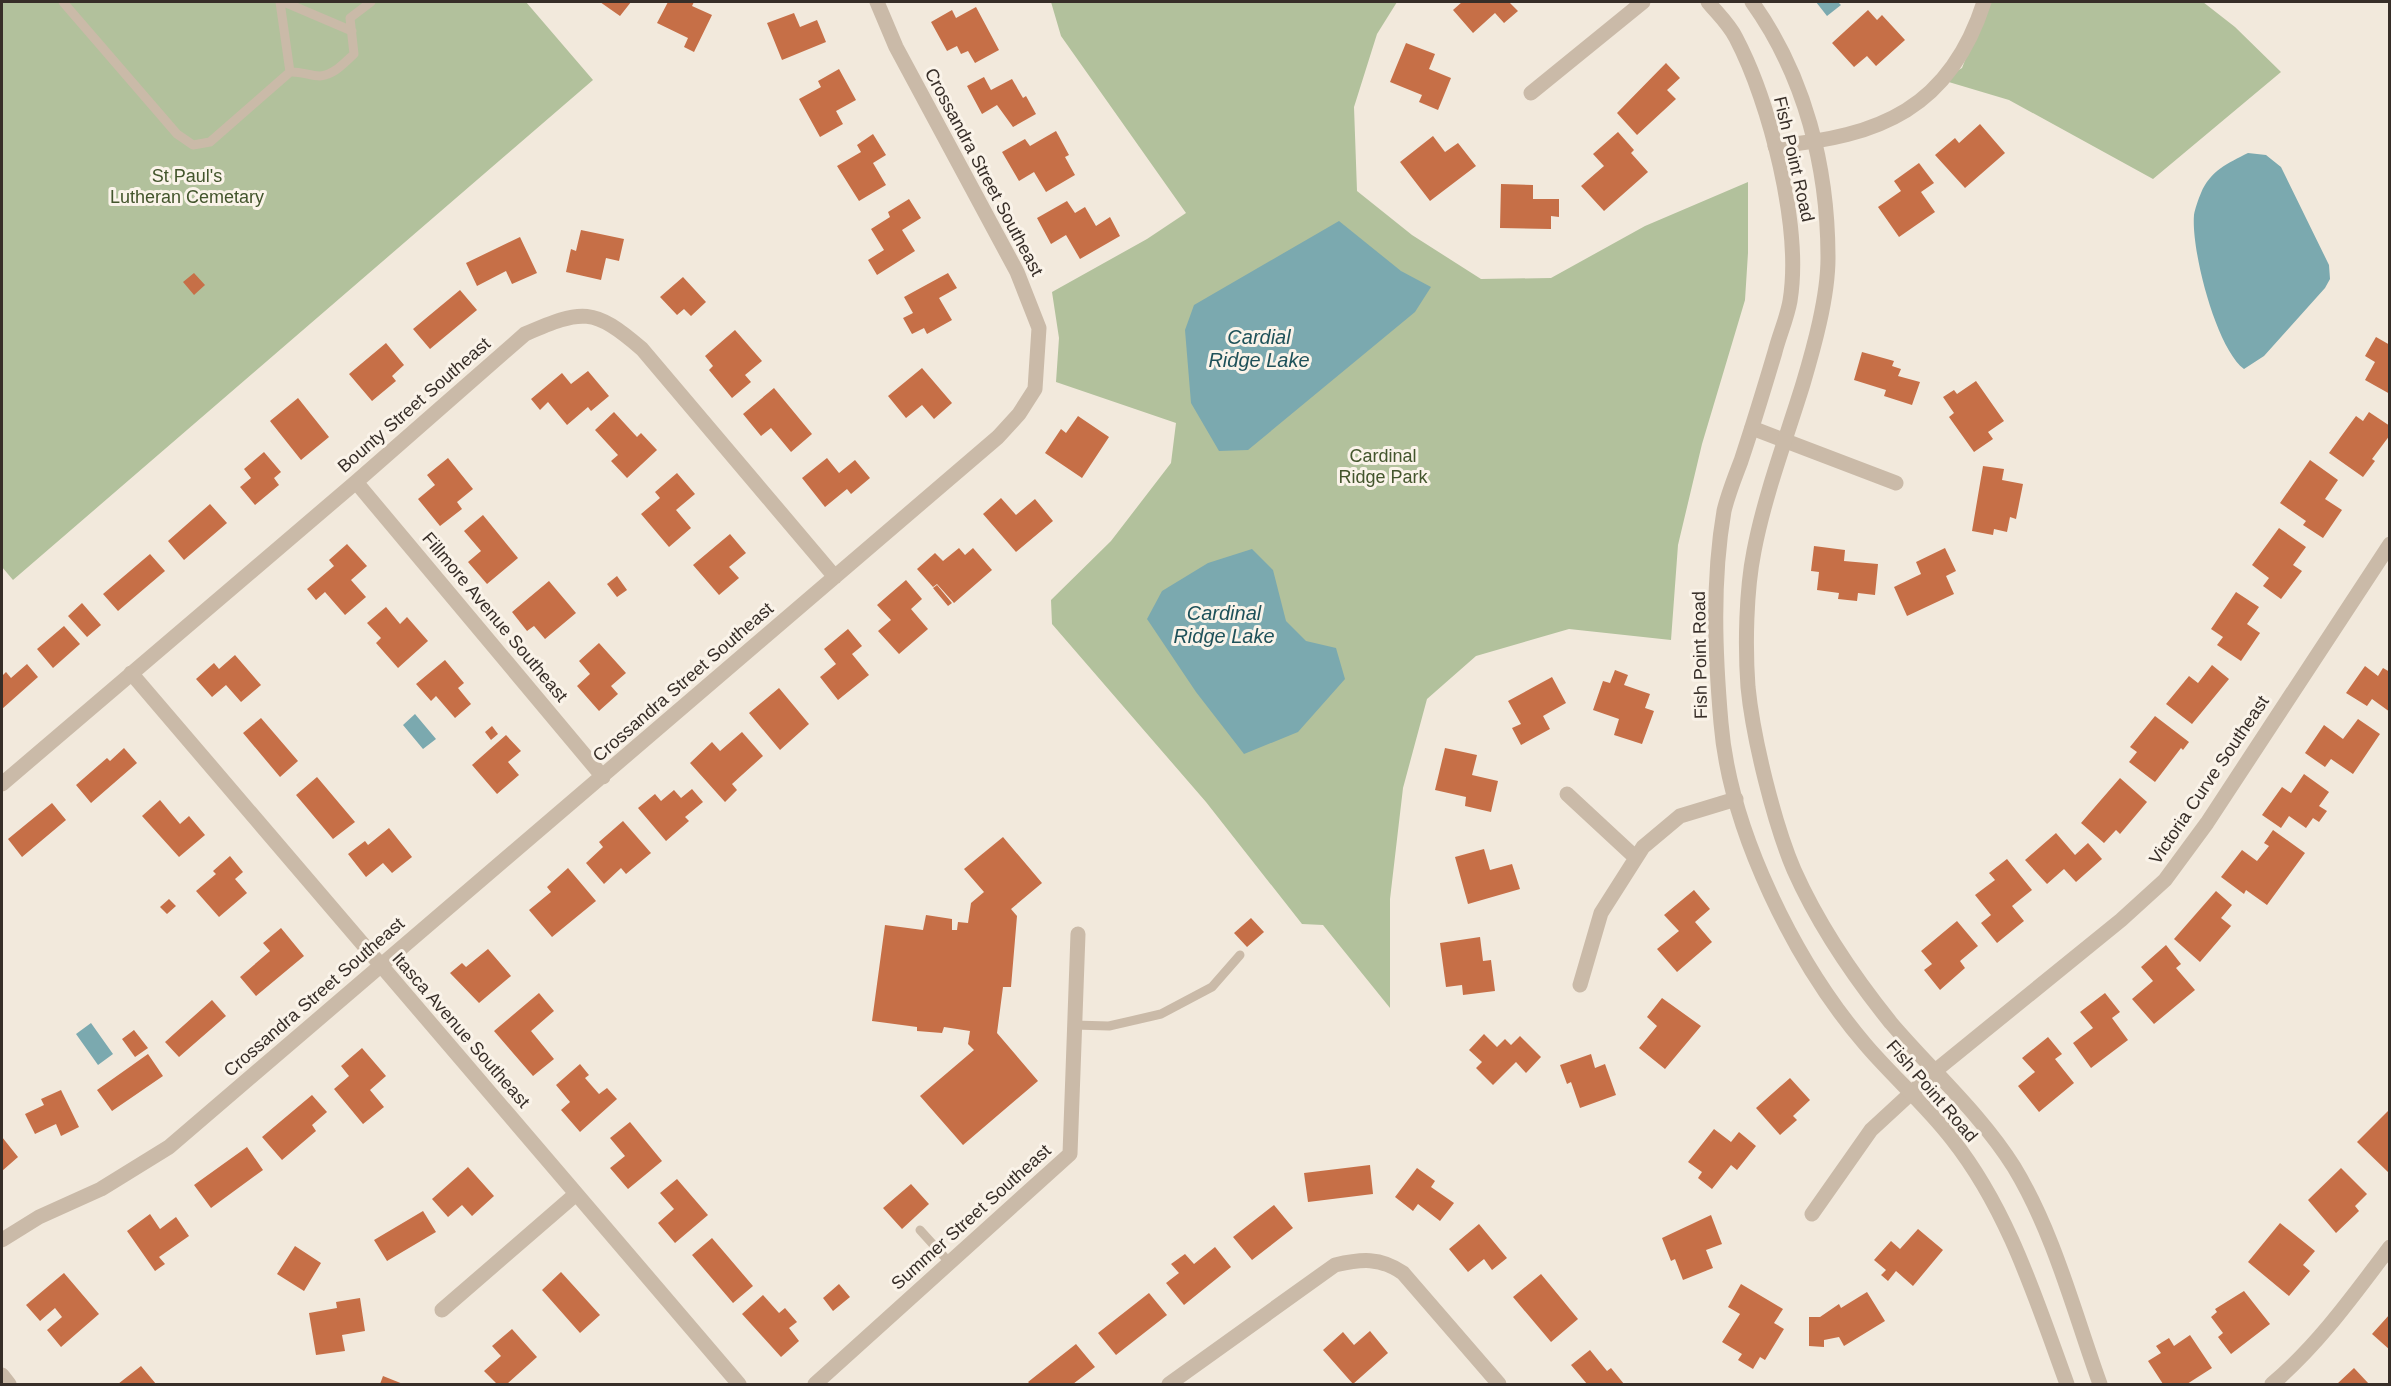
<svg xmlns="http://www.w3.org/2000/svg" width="2391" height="1386" font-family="Arial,sans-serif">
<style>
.green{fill:#b2c19c}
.water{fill:#7ba9af}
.building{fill:#c66f47}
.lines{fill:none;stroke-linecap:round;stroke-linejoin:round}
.service{stroke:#cabaa8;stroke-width:9}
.minor{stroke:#cabaa8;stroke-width:15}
.tertiary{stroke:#cabaa8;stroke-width:15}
.labels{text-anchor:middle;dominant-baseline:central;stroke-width:6;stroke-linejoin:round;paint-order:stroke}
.street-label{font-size:18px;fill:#372e28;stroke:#faf3e9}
.park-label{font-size:18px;fill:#43552c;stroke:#faf3e9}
.water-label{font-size:20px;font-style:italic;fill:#1e5159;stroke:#faf3e9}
</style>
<rect width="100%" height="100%" fill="#f2e9dc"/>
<path class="green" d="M2,2H526L593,80L13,580L2,567Z
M1051,2H1397L1377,34L1354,107L1357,191L1412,235L1481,279L1551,278L1645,226L1748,182V253L1745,300L1702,444L1678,545L1671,640L1569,629L1476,656L1427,699L1403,788L1390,899V1008L1323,925L1302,924L1206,802L1052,624L1051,600L1111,541L1171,463L1176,423L1056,382L1059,338L1052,292L1147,239L1186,213L1061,36Z
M1988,2H2203L2235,27L2281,72L2153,179L2009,100L1942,80L1962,68Z"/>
<path class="water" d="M1816,2H1838L1841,5L1827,16Z
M2248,153L2266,155L2281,167L2329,265L2330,279L2325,288L2264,356L2244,369C2216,348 2191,250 2194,215C2195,209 2198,200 2201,193C2210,171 2228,163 2248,153Z
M1339,221L1401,271L1431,287L1415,312L1248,450L1219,451L1191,403L1185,330L1194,305Z
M1252,549L1273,570L1286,621L1306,641L1336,648L1345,679L1298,732L1244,754L1196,692L1147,619L1162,591L1208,563Z
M415,714L436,739L423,749L403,725Z
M91,1023L113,1054L98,1065L76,1034Z"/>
<path class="building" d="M600,2H631L620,16Z
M668,2H694L692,6L712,15L694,52L684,47L688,38L657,23Z
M1462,2H1509L1518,11L1504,23L1495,13L1473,33L1453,10Z
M976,7L999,50L975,63L968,51L961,54L957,46L947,51L931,22L952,10L956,18Z
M1868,10L1877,20L1882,15L1905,40L1876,66L1867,56L1854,67L1832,43Z
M794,13L800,27L817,20L826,42L782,60L767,23Z
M1406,43L1435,54L1429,69L1451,78L1438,110L1419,102L1422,95L1390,82Z
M1666,63L1680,78L1667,90L1676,99L1637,135L1617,113Z
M839,69L856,100L836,111L843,124L820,137L799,99L821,87L818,81Z
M984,77L991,90L1012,79L1023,98L1026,96L1036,114L1013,127L997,105L982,114L967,86Z
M1980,124L2005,153L1965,188L1935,155L1955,138L1959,143Z
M1056,131L1069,155L1065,157L1075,175L1046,192L1034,172L1019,181L1002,152L1025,139L1030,146Z
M1618,132L1634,150L1631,153L1648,172L1604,211L1581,186L1604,166L1593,154Z
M873,134L886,155L873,163L886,185L859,201L837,166L861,152L857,145Z
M1433,136L1445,152L1458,143L1476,166L1430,201L1400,162Z
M1919,163L1934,183L1921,192L1935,212L1899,237L1878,207L1901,191L1894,181Z
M1501,184L1533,185V199H1559V217L1551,216V229L1500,228Z
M909,199L921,218L902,230L915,251L877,275L868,260L884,250L871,229L890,217L888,212Z
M1067,201L1075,213L1085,207L1096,226L1110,217L1120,236L1080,259L1066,235L1051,244L1037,218Z
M581,230L624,239L619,261L606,258L601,280L566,272L571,249L576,251Z
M520,237L537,273L512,284L506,271L477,286L466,263Z
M194,273L205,285L194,295L183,282Z
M948,273L957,288L939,298L952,320L927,334L924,328L912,334L903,318L913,313L904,297Z
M683,277L706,302L691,316L684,309L677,315L660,297Z
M460,290L477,310L430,349L413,329Z
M735,330L762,361L745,375L751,382L732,398L709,370L713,366L705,356Z
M2376,337L2390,345V394L2365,380L2375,362L2365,356Z
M386,343L404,365L392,376L396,381L372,401L349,374Z
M1862,352L1894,361L1892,366L1901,369L1898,376L1920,382L1912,405L1884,396L1886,390L1854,380Z
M922,368L952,403L934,419L922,405L906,418L888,396Z
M588,371L609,396L591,411L588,407L567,425L548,402L540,410L531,399L562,373L571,384Z
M1976,381L2004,421L1988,432L1993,439L1974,452L1949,417L1954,413L1943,397L1954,390L1957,394Z
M774,388L812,434L791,452L771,428L761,436L743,414Z
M298,398L329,437L301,460L270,421Z
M614,412L637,437L641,433L657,450L627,478L611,461L618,455L595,430Z
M2369,412L2390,426V435L2372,459L2375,461L2363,477L2329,453L2356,416L2363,421Z
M1078,416L1109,437L1082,478L1045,453L1061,429L1066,433Z
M264,452L281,472L274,478L279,485L255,505L240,487L251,478L244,469Z
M448,458L473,489L457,502L462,509L440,526L418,499L435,485L427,475Z
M827,458L839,473L855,460L870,478L851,494L847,489L825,507L802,478Z
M2310,460L2338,480L2325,499L2342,510L2323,538L2303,525L2306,521L2280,503Z
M1983,466L2004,469L2002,480L2023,484L2016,519L2010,517L2007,532L1994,529L1993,535L1972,531Z
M677,473L695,494L676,510L691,528L669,547L641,514L660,498L655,492Z
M1001,498L1016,515L1035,499L1053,521L1016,552L983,514Z
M210,504L227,523L184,560L168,541Z
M483,515L518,558L487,584L468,562L481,551L464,531Z
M2279,528L2306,547L2293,565L2302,571L2281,599L2263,586L2269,578L2252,565Z
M730,534L746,553L729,567L739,578L719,595L693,565Z
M347,544L367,566L351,580L366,597L345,615L325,592L316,600L307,589L334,566L329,560Z
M1814,546L1845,550L1844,561L1878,564L1875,595L1858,593L1857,601L1838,599L1839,593L1817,590L1819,572L1811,571Z
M959,548L965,555L973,548L992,570L954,603L937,584L933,587L917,569L935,553L943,561Z
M1945,548L1956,571L1946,576L1954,594L1907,616L1894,587L1921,574L1916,562Z
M150,554L165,571L118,611L103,594Z
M617,576L627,590L617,597L607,584Z
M906,580L922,599L911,609L928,629L899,654L878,631L891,620L877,605Z
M549,581L576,613L545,639L534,626L527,631L512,612Z
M937,585L952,603L948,606L933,588Z
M2236,592L2259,607L2247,624L2260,633L2241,661L2217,645L2223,637L2211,629Z
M82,603L101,625L87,637L68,616Z
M386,607L400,624L407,617L428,641L398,668L376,643L381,638L367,623Z
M64,626L80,644L53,668L37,649Z
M848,629L862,646L852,654L869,675L838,700L820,677L836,664L824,649Z
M599,643L626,673L611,686L618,694L599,711L577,686L590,674L579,661Z
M235,655L261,685L241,702L226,685L212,697L196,679L214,663L219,669Z
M445,660L464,683L458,688L471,704L455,718L436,696L431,701L416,684Z
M27,664L38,677L2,709V676L6,672L11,678Z
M2212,665L2229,679L2192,724L2166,704L2189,676L2198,683Z
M2365,666L2378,676L2383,668L2390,672V712L2372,699L2367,706L2346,693Z
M1615,670L1628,675L1624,685L1650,694L1645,708L1654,711L1642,744L1614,735L1619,719L1593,710L1603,681L1610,683Z
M1552,677L1566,703L1543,716L1550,729L1521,745L1512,728L1521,724L1508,701Z
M779,688L809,724L780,750L749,713Z
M2155,716L2189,742L2183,750L2181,748L2155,782L2129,762L2137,752L2130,747Z
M261,718L298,761L280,777L243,733Z
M2358,719L2380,734L2353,774L2331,759L2325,767L2305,753L2324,725L2343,739Z
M492,726L498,734L491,740L485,732Z
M742,732L763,756L732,784L737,790L725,802L690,763L712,742L720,751Z
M506,735L521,751L508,762L519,775L497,794L472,765Z
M124,748L137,763L91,803L76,785L107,758L110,761Z
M1445,748L1477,755L1472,775L1498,781L1491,812L1465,806L1466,797L1435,790Z
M2304,774L2329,792L2319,806L2327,811L2319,822L2313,818L2306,828L2289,816L2281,828L2262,815L2282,787L2291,793Z
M317,777L355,822L333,839L296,795Z
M2120,778L2147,802L2120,834L2116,830L2104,843L2081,823Z
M692,789L703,802L685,817L689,821L666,841L638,808L655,794L661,801L674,790L681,798Z
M160,800L180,824L189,816L205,835L179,857L142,816Z
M52,803L66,820L22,857L8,839Z
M623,821L651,853L626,874L621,868L604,884L586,863L603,847L599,842Z
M389,828L412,857L392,873L383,863L366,877L348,854L365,841L368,845Z
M2273,830L2305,853L2267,905L2246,890L2244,894L2221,877L2242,850L2257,861L2269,846L2264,843Z
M2056,833L2075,855L2088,843L2102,859L2076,882L2064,869L2047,884L2025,860Z
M1003,837L1042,883L1011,909L1017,916L1011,987H1003L997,1033L1038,1081L963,1145L920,1096L974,1050L968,1044L970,1031L944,1027L942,1033L917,1031V1027L872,1021L885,925L923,930L926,915L952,919V930H957L958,922L968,923L971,903L984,892L964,869Z
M1484,849L1490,870L1512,864L1520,889L1468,904L1455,857Z
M230,856L243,872L235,879L247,893L219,917L196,891L216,874L213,871Z
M2007,859L2032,890L2012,906L2024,921L1997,943L1981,923L1991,915L1975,895L1995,880L1989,873Z
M568,868L596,901L552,937L529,910L551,892L547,887Z
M1694,890L1710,909L1695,922L1712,942L1677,972L1657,949L1679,931L1664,915Z
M2216,891L2232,905L2221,918L2231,926L2200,962L2174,939Z
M169,899L176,906L167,914L160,907Z
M1251,918L1264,932L1247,947L1234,933Z
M1957,921L1978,946L1960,961L1965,968L1940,990L1924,970L1932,964L1921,951Z
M281,928L304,956L256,996L240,977L270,951L263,943Z
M1480,937L1483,961L1491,960L1495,991L1463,995L1462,985L1446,987L1440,943Z
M2166,945L2181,964L2176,968L2195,990L2154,1024L2132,999L2153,981L2141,967Z
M488,949L511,976L479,1003L450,973L462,963L466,967Z
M539,993L554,1011L531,1031L554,1059L533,1076L494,1031Z
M2105,993L2120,1012L2112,1018L2128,1040L2091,1068L2073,1043L2093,1028L2080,1012Z
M1662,998L1701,1026L1665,1069L1639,1048L1657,1026L1647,1017Z
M212,1000L226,1016L179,1057L165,1042Z
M134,1030L148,1048L135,1057L122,1039Z
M1484,1034L1497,1047L1505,1039L1511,1045L1520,1036L1541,1057L1526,1073L1516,1062L1493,1085L1476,1068L1482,1062L1469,1050Z
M2048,1037L2062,1054L2055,1059L2074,1083L2039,1112L2018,1086L2035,1072L2022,1058Z
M362,1048L386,1076L370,1090L384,1107L363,1124L334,1089L349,1076L341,1066Z
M148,1054L163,1076L112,1111L97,1090Z
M1591,1054L1595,1068L1605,1064L1616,1095L1580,1108L1571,1082L1567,1084L1560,1065Z
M580,1064L589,1075L585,1078L599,1094L607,1088L617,1099L580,1132L561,1110L570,1102L556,1085Z
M1790,1078L1810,1100L1793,1116L1797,1120L1780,1135L1756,1108Z
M61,1090L79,1127L61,1136L56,1124L35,1134L25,1114L44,1105L41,1099Z
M312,1095L327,1112L312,1125L316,1131L282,1160L262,1137Z
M2390,1109V1174L2357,1142Z
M630,1122L662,1161L628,1189L610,1168L625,1156L610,1138Z
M1714,1129L1731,1142L1739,1132L1756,1146L1737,1170L1731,1165L1712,1189L1698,1178L1702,1172L1688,1162Z
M2,1137L18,1157L2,1171Z
M247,1147L263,1170L211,1208L194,1185Z
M1370,1165L1373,1194L1308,1202L1304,1173Z
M468,1167L494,1196L472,1216L462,1205L448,1217L432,1199Z
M1417,1168L1435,1181L1431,1187L1454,1203L1440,1221L1418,1204L1413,1211L1395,1197Z
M2341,1168L2367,1194L2355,1206L2359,1211L2336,1233L2308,1200Z
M677,1179L708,1215L675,1243L658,1223L674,1209L660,1193Z
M911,1184L929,1204L902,1229L883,1208Z
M1274,1205L1293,1228L1252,1260L1233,1237Z
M423,1211L436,1232L387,1261L374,1240Z
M150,1214L160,1229L176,1217L189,1236L159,1257L165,1264L155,1271L127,1231Z
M1711,1215L1722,1244L1706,1250L1713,1268L1683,1280L1675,1259L1671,1261L1662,1238Z
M2280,1223L2315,1251L2303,1265L2310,1271L2289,1296L2248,1262Z
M1479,1224L1507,1258L1492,1270L1484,1259L1468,1272L1449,1249Z
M1918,1229L1943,1250L1913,1286L1896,1271L1888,1281L1881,1275L1886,1270L1874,1260L1891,1241L1900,1249Z
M712,1238L753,1286L733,1303L692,1255Z
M295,1246L321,1263L304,1291L277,1274Z
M1215,1247L1231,1267L1184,1305L1166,1283L1179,1273L1171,1264L1185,1254L1194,1264Z
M561,1272L600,1315L580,1333L542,1290Z
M64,1273L99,1314L61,1347L47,1330L62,1317L55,1308L40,1321L26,1305Z
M1541,1274L1578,1319L1551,1342L1513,1297Z
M839,1284L850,1297L833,1311L823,1298Z
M1741,1284L1783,1309L1774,1323L1784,1329L1765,1360L1760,1357L1753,1369L1738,1360L1742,1354L1722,1342L1740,1314L1728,1307Z
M2244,1291L2270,1324L2231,1354L2218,1337L2223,1333L2211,1317L2217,1312L2215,1309Z
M1867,1292L1885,1321L1844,1346L1839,1337L1824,1340V1347L1809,1346V1317H1820L1839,1304L1841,1308Z
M1149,1293L1167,1315L1116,1355L1098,1333Z
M763,1295L779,1313L785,1308L797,1322L789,1328L799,1341L781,1357L742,1314Z
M360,1298L365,1331L342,1335L345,1351L316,1355L309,1313L337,1308L336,1302Z
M2390,1314V1350L2372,1334Z
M512,1329L537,1357L507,1384H497L484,1371L501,1356L492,1346Z
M1370,1331L1388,1353L1353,1384L1323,1350L1343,1332L1354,1345Z
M2190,1335L2212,1368L2187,1384H2163L2148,1361L2161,1353L2156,1346L2169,1338L2174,1346Z
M1076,1344L1095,1367L1073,1384H1030L1028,1382Z
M1590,1350L1607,1371L1611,1368L1624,1384H1587L1571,1365Z
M141,1366L156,1384H118Z
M2354,1368L2369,1384H2337Z
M383,1376L403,1384H380Z"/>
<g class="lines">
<path class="service" d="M63,2L177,134L193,145L210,142L290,72C300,71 310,76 320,76C334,75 344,63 354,54L350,18L371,2
M280,2L290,72
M284,2L352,31
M1074,1025L1109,1026L1161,1014L1212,987L1240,955
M920,1230L949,1262"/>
<path class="minor" d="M1531,93L1643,2
M1775,146C1880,137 1950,108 1984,2
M1752,428L1896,483
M356,482L603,777
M131,673L739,1384
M2,784L356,482L525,334C583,309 593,307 642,349L835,577
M1567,794L1636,858
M1580,985L1601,913L1643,847L1680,816L1736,799
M1812,1214L1871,1130L1935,1071L2121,920L2165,880L2207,823L2390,544
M2,1240L39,1217L101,1189L169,1147L998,437L1019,414L1035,389L1039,328L1017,272L896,47L877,2
M442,1310L576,1194
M815,1384L1070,1154L1078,934
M1169,1384L1335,1265C1361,1259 1380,1257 1403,1273L1499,1384
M2272,1384C2318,1345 2353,1296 2390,1247"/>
<path class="tertiary" d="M1708,2C1717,13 1729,24 1736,38C1770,103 1802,228 1790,301C1787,318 1779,336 1775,352C1764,389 1753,425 1741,461C1735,477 1728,494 1724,511C1712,580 1715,654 1721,723C1730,831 1795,962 1865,1044C1892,1076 1926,1105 1952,1139C2009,1211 2036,1300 2067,1384
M1752,2C1805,76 1828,167 1828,258C1828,297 1814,347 1803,384C1786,439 1765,494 1754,551C1746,591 1745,646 1748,687C1753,738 1774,823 1794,870C1818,924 1854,977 1891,1023C1932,1071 1980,1113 2014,1167C2054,1233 2074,1312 2100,1384
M2,1375L9,1384"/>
</g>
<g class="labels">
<g class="street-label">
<text transform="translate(1794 159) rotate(77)">Fish Point Road</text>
<text transform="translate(984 172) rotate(62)">Crossandra Street Southeast</text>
<text transform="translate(414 405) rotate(-41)">Bounty Street Southeast</text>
<text transform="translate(495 617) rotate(50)">Fillmore Avenue Southeast</text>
<text transform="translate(1700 655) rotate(-91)">Fish Point Road</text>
<text transform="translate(683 682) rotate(-41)">Crossandra Street Southeast</text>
<text transform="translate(2209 780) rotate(-56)">Victoria Curve Southeast</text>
<text transform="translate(314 997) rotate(-41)">Crossandra Street Southeast</text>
<text transform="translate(461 1030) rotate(49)">Itasca Avenue Southeast</text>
<text transform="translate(1932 1091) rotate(49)">Fish Point Road</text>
<text transform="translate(971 1217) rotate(-42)">Summer Street Southeast</text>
</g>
<g class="park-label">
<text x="187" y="176">St Paul's<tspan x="187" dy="21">Lutheran Cemetary</tspan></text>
<text x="1383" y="456">Cardinal<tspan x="1383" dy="21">Ridge Park</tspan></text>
</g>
<g class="water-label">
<text x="1259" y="337">Cardial<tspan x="1259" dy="23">Ridge Lake</tspan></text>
<text x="1224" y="613">Cardinal<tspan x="1224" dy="23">Ridge Lake</tspan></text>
</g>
</g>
<rect width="2391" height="1386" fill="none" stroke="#372e28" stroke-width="6"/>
</svg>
